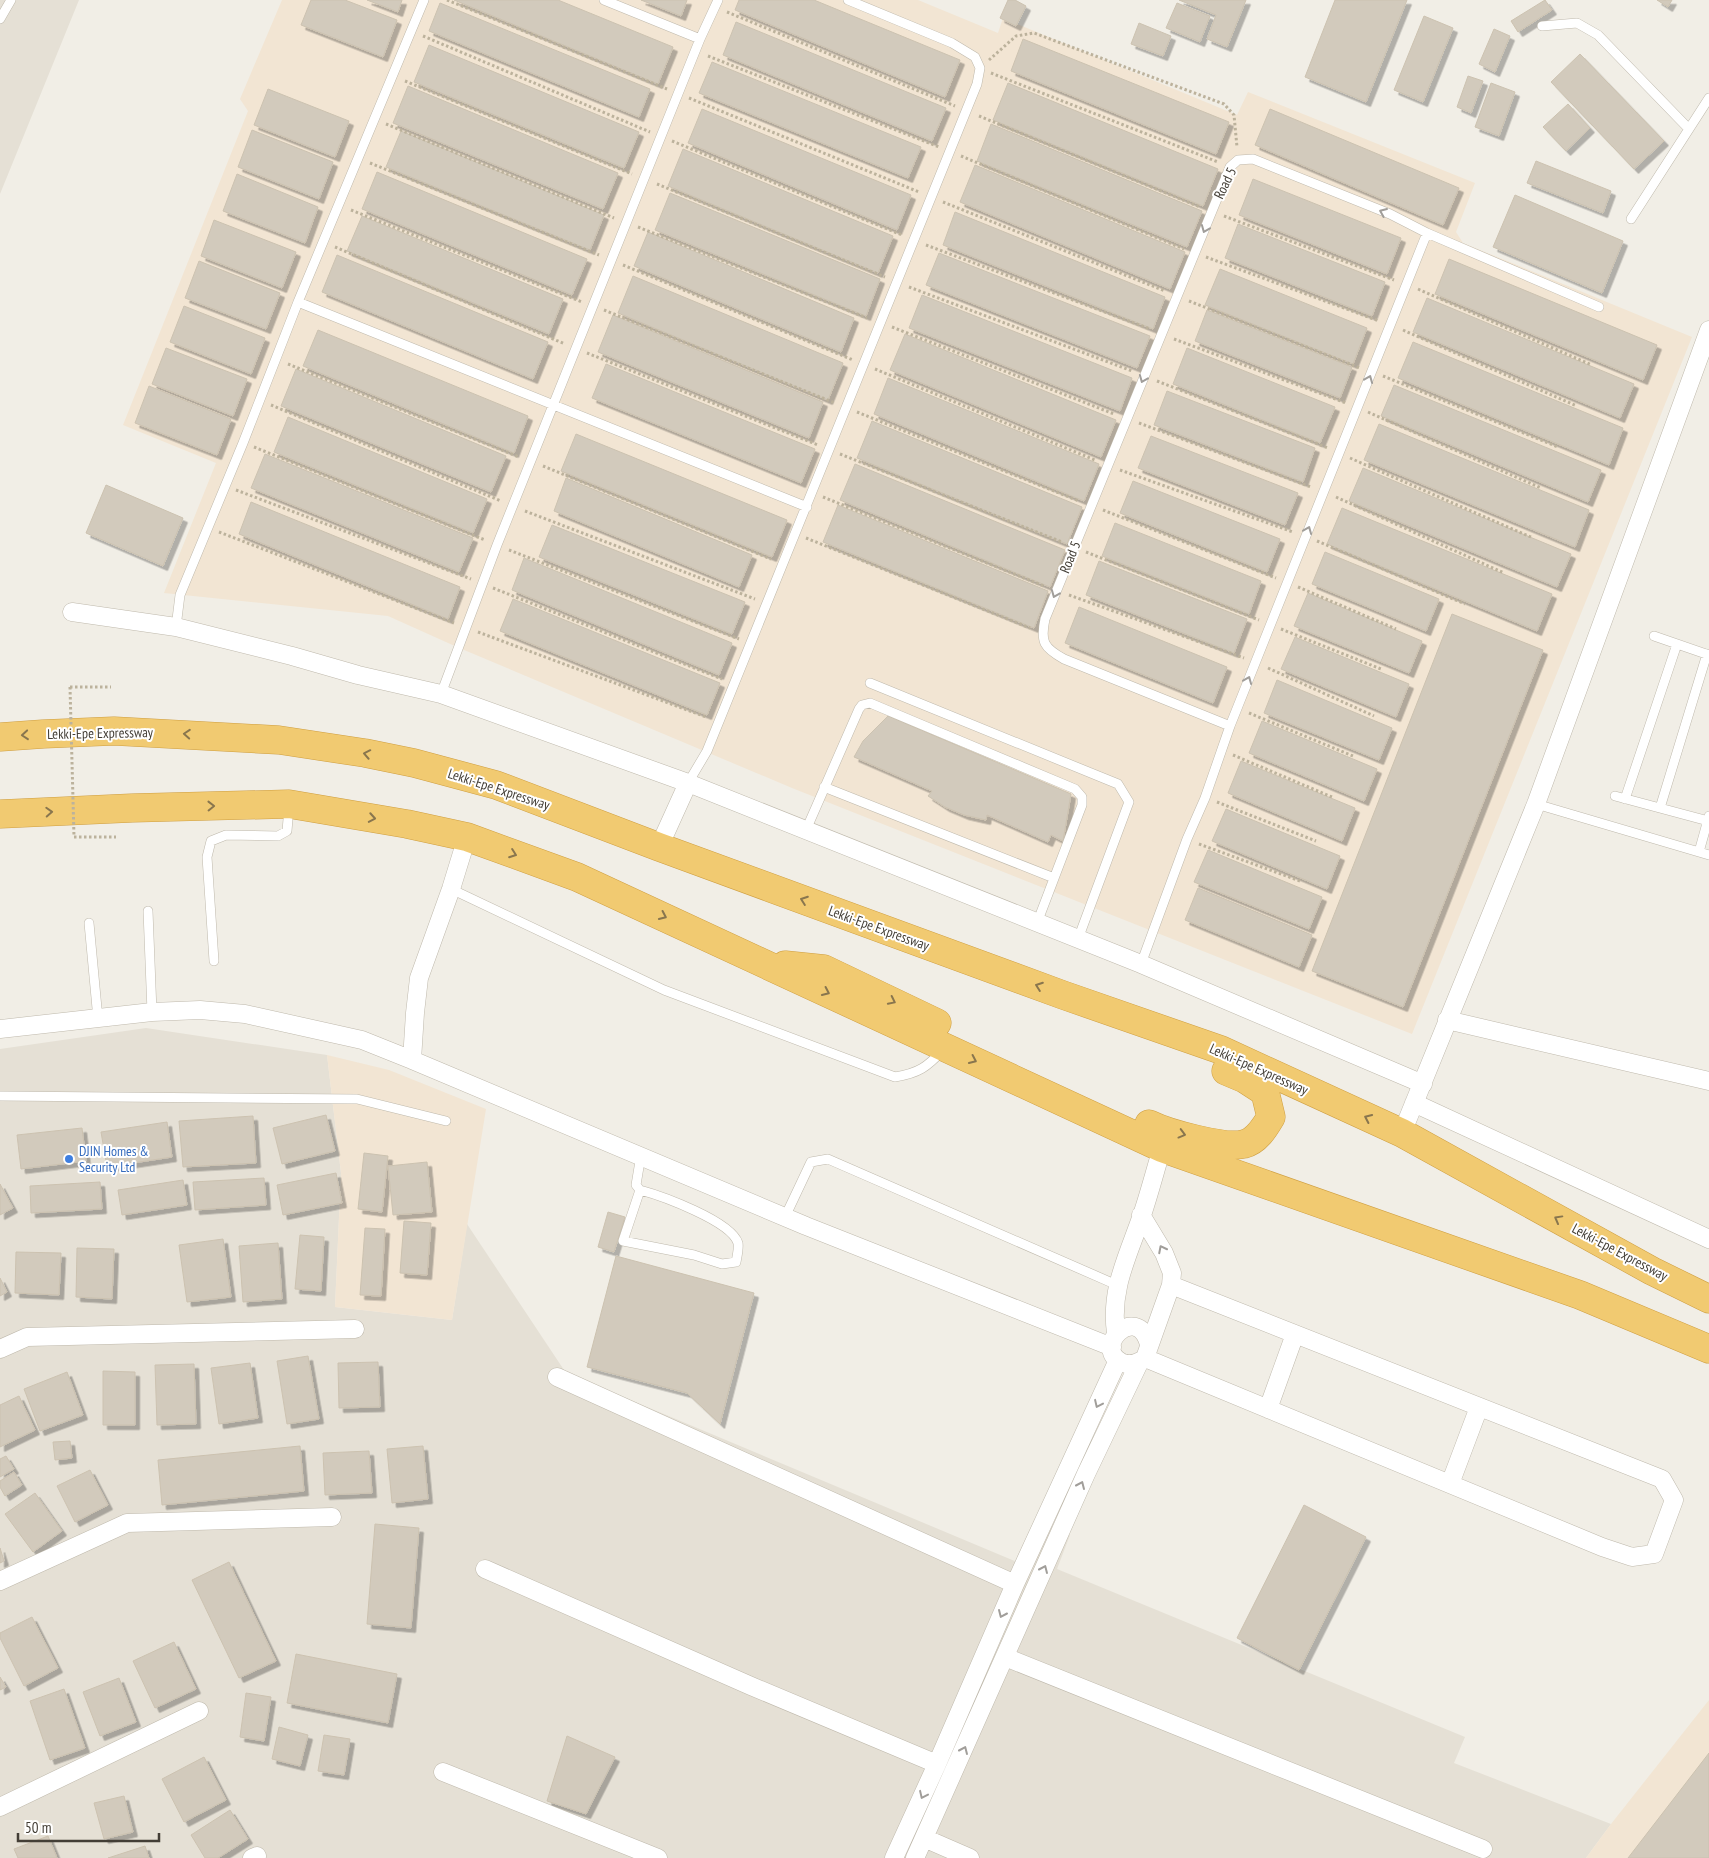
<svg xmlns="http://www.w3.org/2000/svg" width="1709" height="1858" font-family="'PT Sans Narrow',sans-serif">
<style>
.residential{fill:#e5e0d5}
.commercial{fill:#f2e5d3}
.building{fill:#d2cabc;stroke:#ccc2b0;filter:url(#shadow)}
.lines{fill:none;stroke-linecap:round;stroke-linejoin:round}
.lane-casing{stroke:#bfb9ac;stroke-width:10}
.street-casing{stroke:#bfb9ac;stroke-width:19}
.highway-casing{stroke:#cf9f42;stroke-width:29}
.path{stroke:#bcb29c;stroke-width:3;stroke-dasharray:2.5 2.5;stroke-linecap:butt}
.lane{stroke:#fff;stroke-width:9}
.street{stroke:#fff;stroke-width:18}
.highway{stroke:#f1ca71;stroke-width:28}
.path-bridge{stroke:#bcb29c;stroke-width:3;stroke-dasharray:2.5 2.5;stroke-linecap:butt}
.oneway{stroke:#a19e9a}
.oneway2{stroke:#89764e}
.shop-dot{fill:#3f7fe0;stroke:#fff;stroke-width:2}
.labels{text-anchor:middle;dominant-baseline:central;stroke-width:4;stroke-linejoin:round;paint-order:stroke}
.street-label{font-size:14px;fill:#433e36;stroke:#fff}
.shop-label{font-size:14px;fill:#366cbe;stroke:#fff;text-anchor:start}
</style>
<defs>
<filter id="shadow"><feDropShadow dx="4.5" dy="4.5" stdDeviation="0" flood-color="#0004"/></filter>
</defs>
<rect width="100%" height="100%" fill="#f1eee6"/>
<path class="residential" d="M0,0H79L0,194Z
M146,1028L327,1055L341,1173L335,1307L452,1320L467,1224L566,1373L1017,1562L1035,1520L1044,1521L1070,1535L1057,1569L1465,1737L1454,1763L1611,1824L1586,1858H0V1049Z"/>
<path class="commercial" d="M282,0H918L998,33L1003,18L1237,115L1248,92L1475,183L1456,232L1463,243L1692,337L1412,1034L792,788L457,647L388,616L164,593L216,463L123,425L248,111L240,99Z
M327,1055L389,1070L486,1109L452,1320L335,1307L341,1173Z
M1709,1700V1858H1586L1611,1824Z"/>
<path class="building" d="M311,0H345L397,20L383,57L301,25Z
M367,0H402L398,12Z
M454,0H558L673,47L658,84Z
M641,0H687L681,16Z
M739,0H814L960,60L945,97L735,10Z
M1008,0H1015L1026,6L1016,26L1000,18Z
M1179,0H1246L1227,47L1207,39L1216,15Z
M1335,0H1407L1366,102L1305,77Z
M1545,0L1552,10L1518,32L1511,21Z
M1657,0H1672L1668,7Z
M440,3L650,89L639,117L429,31Z
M1177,3L1210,16L1200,42L1166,28Z
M1424,16L1453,28L1423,102L1394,90Z
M736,22L946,108L932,141L723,55Z
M1139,23L1171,36L1163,56L1131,44Z
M1494,29L1510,36L1495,72L1479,64Z
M1023,39L1229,122L1216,154L1011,71Z
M429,45L639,132L624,168L414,82Z
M1580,54L1664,141L1634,169L1551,82Z
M712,62L921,147L908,178L699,93Z
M1468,76L1483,81L1471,113L1457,107Z
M1008,83L1218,169L1203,206L993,120Z
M1491,83L1515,92L1499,136L1475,127Z
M408,86L618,173L603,209L393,123Z
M268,89L349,121L335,157L254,125Z
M1568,104L1590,128L1566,151L1543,127Z
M702,109L911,195L897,230L688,143Z
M1270,109L1459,188L1443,225L1255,145Z
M991,124L1202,211L1187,247L977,161Z
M252,130L333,162L319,199L238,167Z
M401,131L604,215L590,250L386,167Z
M683,149L893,236L878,273L668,186Z
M1536,161L1611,191L1603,213L1527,183Z
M975,165L1185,252L1170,289L960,202Z
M377,172L587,259L572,295L362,209Z
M237,174L318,207L305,243L223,211Z
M1253,179L1401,238L1387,274L1239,215Z
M670,193L880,279L866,316L655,230Z
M1515,195L1623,241L1602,293L1493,247Z
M955,212L1165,297L1153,329L943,245Z
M362,216L563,299L549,334L347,251Z
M214,220L296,252L282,288L201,256Z
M1238,224L1385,282L1372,316L1225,258Z
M648,232L854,318L841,352L634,266Z
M939,253L1150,336L1137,368L926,285Z
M337,255L548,342L533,379L322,292Z
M1449,259L1657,345L1643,380L1435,294Z
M199,261L280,293L266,329L185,298Z
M1220,269L1367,328L1353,364L1205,305Z
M633,276L843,363L828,400L618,313Z
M922,295L1132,378L1120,411L909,328Z
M1427,298L1634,384L1620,418L1413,332Z
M184,306L265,338L251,374L170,342Z
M1207,310L1352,367L1340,398L1195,341Z
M613,315L823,402L809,438L598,352Z
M318,330L528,416L514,453L303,366Z
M905,334L1116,420L1101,457L890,370Z
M1413,342L1623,428L1609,465L1398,378Z
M166,348L247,379L233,416L152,384Z
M1187,348L1335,407L1320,443L1173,384Z
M606,364L815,449L801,483L592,398Z
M296,369L506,456L491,492L281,406Z
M888,378L1099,464L1084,501L874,414Z
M1394,385L1601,470L1588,502L1381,416Z
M149,386L231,419L217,455L135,423Z
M1167,391L1315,448L1303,482L1154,425Z
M288,417L487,499L473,533L274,452Z
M872,421L1082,507L1067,544L857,458Z
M1379,424L1589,510L1575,547L1364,460Z
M576,434L787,520L772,557L561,471Z
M1151,436L1298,493L1285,525L1138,468Z
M265,454L473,538L459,572L251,488Z
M855,464L1065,550L1050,587L840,500Z
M1363,468L1571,554L1557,587L1349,501Z
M566,478L752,555L739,587L554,511Z
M1133,481L1280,539L1267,572L1120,513Z
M106,485L183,518L163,566L86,533Z
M251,502L460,587L448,619L239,534Z
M838,505L1048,591L1034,628L823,542Z
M1342,508L1552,594L1537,631L1327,544Z
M1115,523L1261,581L1249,614L1102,556Z
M552,525L745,602L732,634L539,557Z
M1325,552L1439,599L1426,631L1312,584Z
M524,558L732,643L719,675L512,590Z
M1099,561L1247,619L1234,653L1086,595Z
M1308,593L1422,641L1409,673L1294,626Z
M513,599L720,683L707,715L500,631Z
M1079,607L1227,667L1213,703L1065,643Z
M1452,614L1543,650L1403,1007L1312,971Z
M1295,637L1409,684L1396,717L1281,669Z
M1277,680L1392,728L1379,760L1264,713Z
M888,716L1071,794L1063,841L1051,835L1048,842L987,815L986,820L964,815L945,807L928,796L932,791L854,757L863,741Z
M1262,721L1377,769L1364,801L1249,753Z
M1241,761L1355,808L1342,841L1228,793Z
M1226,809L1340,856L1327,889L1212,841Z
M1208,850L1322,897L1309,929L1194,882Z
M1198,888L1312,935L1299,967L1185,920Z
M326,1115L335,1151L282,1164L273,1128Z
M253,1116L256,1163L183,1167L179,1121Z
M167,1122L172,1157L107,1167L101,1132Z
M82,1128L86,1161L21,1169L17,1135Z
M364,1153L388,1156L382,1212L358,1209Z
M427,1162L432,1212L393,1215L388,1166Z
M336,1173L342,1203L283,1215L277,1185Z
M264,1178L266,1205L195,1210L193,1182Z
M183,1180L187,1205L122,1215L118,1190Z
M100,1182L102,1209L31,1213L30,1186Z
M0,1184L13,1208L0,1215Z
M608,1212L625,1217L614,1252L598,1247Z
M404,1221L431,1223L427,1275L400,1273Z
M365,1228L385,1229L381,1296L360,1295Z
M300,1235L324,1237L321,1291L295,1289Z
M223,1239L231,1297L187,1302L179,1245Z
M278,1243L282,1299L243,1302L239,1246Z
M77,1248L114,1249L112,1299L76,1297Z
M16,1252L61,1253L59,1295L15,1293Z
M616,1256L754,1293L720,1424L687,1393L587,1367Z
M0,1278L7,1292L0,1296Z
M308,1356L319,1419L287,1424L277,1361Z
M378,1362L380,1407L339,1408L338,1363Z
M250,1363L258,1418L219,1424L211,1368Z
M194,1364L196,1424L157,1425L155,1365Z
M103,1371L135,1372V1425H103Z
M67,1372L83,1415L40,1431L24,1389Z
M19,1396L35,1430L0,1447V1405Z
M70,1441L72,1458L55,1460L53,1442Z
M300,1446L304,1491L162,1505L158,1460Z
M423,1446L428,1499L392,1503L387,1449Z
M369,1451L372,1493L325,1495L323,1453Z
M6,1456L14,1469L0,1477V1459Z
M90,1470L108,1505L75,1522L57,1486Z
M14,1472L22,1485L5,1496L0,1487V1481Z
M35,1493L62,1531L33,1552L5,1514Z
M1304,1505L1366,1537L1299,1670L1237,1638Z
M375,1524L419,1528L411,1628L367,1624Z
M0,1548L4,1561L0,1563Z
M229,1562L276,1661L239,1678L192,1580Z
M32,1617L58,1668L24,1686L0,1638V1633Z
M174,1642L196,1689L155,1708L133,1661Z
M296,1654L397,1674L388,1723L287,1703Z
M0,1677L6,1687L0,1690Z
M119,1678L136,1722L100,1736L83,1692Z
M64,1689L85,1748L50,1760L30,1701Z
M246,1693L271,1697L264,1741L240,1737Z
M279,1727L308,1735L300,1766L272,1759Z
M324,1735L350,1739L344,1775L318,1771Z
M567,1736L615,1757L586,1814L547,1801Z
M1709,1753V1858H1628Z
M204,1757L226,1800L184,1822L162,1779Z
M124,1796L133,1832L104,1839L94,1803Z
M230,1810L248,1839L218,1858H205L191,1835Z
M48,1836L57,1858H18L14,1849Z
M145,1846L149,1858H108Z"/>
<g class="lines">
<defs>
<path id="lane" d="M604,0L700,39
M0,19L11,0
M1542,26L1577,23L1598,35L1689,129
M1631,219L1709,98
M298,302L807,507
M176,627L180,595L243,443L298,302L424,0
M1654,636L1709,655
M870,683L1118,784L1129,802L1078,939
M441,694L497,545L700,39L718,0
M1230,726L1064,659C1044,648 1040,642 1045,619L1230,167L1238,160L1253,159L1390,214L1427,233L1599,307
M688,783L707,751L977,84L980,68L975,57L952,43L848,0
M824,787L1054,878
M1615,796L1708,821
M1625,799L1677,644
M1536,804L1709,855
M1660,808L1707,654
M806,830L859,709L862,705L870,703L1075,789L1082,797V805L1037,923
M1699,852L1709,816
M451,889L664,990L895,1077C919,1073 927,1067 943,1050
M148,911L152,1012
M89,923L98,1019
M214,961L207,857L211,841L226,835L278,836L287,831L289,807
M1141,964L1187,839L1205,798L1230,726L1427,233
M0,1096L357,1099L446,1121
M640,1190L623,1241L694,1255L722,1264L736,1262C737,1257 739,1248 738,1243C731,1221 662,1196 640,1190L636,1185L641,1155
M785,1217L811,1162L828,1159L1117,1285"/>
<path id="street" d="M72,612L176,627L292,656L358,675L441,694L688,783L1141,964L1423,1084
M467,837L451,889L419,978L415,1013L412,1060L806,1226L1112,1347
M659,847L688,783
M1447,1020L1709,1081
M0,1029L152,1012L200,1010L245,1014L362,1040L412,1060
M1414,1103L1709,1239
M1402,1133L1536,804L1709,330
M1141,1215L1164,1253L1172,1273L1171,1285L1145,1358C1138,1363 1131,1366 1123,1363C1090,1349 1136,1301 1149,1344
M1116,1333C1110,1290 1127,1258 1141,1218C1149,1195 1155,1171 1162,1148
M0,1349L27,1337L355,1329
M1145,1358L1602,1547L1632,1557L1654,1554L1674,1500L1662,1479L1171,1285
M557,1377L1015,1584
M1268,1409L1295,1334
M1450,1484L1479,1407
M485,1569L751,1686L937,1764
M0,1581L127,1523L332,1517
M1005,1657L1483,1849
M443,1772L658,1858
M0,1807L199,1711
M924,1838L970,1858
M252,1858L257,1856
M894,1858L937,1764L1015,1584L1118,1360
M915,1858L1086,1474L1139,1363"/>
<path id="highway" d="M0,737L43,734L114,731L279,740L365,753L414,763L496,785L659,847L1063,995L1221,1050L1402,1133L1652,1271L1709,1299
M0,814L132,808L289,804L407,824L467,837L577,877L1162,1148L1580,1295L1709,1349
M785,965L824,969L937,1023
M1149,1124C1167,1133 1225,1149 1244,1144C1257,1141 1265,1127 1271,1117L1265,1092L1245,1079L1226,1071"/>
</defs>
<use href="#lane" class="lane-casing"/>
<use href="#street" class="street-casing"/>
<use href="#highway" class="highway-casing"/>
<path class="path" d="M447,0L667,89
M727,12L955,106
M423,36L650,132
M708,56L939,147
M989,60L1016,36L1034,33L1224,104L1234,115L1237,147
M991,73L1218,162
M405,81L632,174
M689,98L919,192
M979,116L1200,207
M386,124L614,218
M672,141L902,235
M961,156L1184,249
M370,163L599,255
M657,184L885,277
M943,202L1165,291
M351,210L582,302
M1224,216L1394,280
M638,227L867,318
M926,245L1150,329
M335,247L565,344
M1206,257L1379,321
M623,265L853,360
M909,287L1132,371
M1418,289L1592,365
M1189,301L1360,368
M604,310L835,403
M892,327L1114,414
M1403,330L1577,406
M1174,339L1346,403
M587,353L818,445
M288,364L519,457
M875,369L1095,460
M1383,376L1558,447
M1157,381L1328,448
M271,405L501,501
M857,412L1079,501
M1368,412L1541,488
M1139,423L1311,487
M254,447L485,540
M840,454L1062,542
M1350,458L1531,537
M543,466L771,559
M1120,470L1293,532
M236,490L471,579
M823,497L1044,586
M1336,497L1504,573
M1103,510L1276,578
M525,511L755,599
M219,532L454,623
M806,538L1030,628
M1317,541L1465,604
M509,550L739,639
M1086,552L1259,620
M1298,587L1396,629
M493,588L722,679
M1069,595L1244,658
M1281,629L1381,669
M478,632L706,717
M1268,668L1374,716
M70,687H111
M1249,713L1353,756
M1233,755L1332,797
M1217,802L1316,841
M74,837H116
M1199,844L1300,881"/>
<use href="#lane" class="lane"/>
<use href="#street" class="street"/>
<use href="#highway" class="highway"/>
<path class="path-bridge" d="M70,687L74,837"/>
</g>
<defs><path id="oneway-chevron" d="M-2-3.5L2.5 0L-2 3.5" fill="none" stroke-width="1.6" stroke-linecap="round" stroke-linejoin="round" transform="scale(1.25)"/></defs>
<g class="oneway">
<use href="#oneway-chevron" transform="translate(1383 212) rotate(-157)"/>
<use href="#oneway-chevron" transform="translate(1205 229) rotate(112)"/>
<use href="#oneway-chevron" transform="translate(1143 379) rotate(112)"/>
<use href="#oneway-chevron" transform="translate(1369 379) rotate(-68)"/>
<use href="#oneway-chevron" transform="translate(1308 530) rotate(-68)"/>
<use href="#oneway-chevron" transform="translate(1055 594) rotate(112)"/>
<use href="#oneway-chevron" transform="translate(1248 680) rotate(-68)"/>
<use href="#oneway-chevron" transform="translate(1162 1249) rotate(-117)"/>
<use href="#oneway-chevron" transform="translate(1098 1404) rotate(115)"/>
<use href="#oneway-chevron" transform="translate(1081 1485) rotate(-66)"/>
<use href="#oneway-chevron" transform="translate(1044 1569) rotate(-66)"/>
<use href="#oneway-chevron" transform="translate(1002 1614) rotate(114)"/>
<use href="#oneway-chevron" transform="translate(964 1750) rotate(-66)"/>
<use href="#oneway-chevron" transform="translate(923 1795) rotate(115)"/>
</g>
<g class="oneway2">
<use href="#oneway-chevron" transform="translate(187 734) rotate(-176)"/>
<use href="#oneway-chevron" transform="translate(25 735) rotate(175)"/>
<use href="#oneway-chevron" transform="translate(367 754) rotate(-169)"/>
<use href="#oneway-chevron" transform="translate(211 806) rotate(-1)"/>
<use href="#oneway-chevron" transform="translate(49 812) rotate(-3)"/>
<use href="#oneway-chevron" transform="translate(372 818) rotate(10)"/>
<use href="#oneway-chevron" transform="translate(513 854) rotate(20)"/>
<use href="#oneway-chevron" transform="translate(804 900) rotate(-160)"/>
<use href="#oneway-chevron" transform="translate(663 916) rotate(25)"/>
<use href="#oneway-chevron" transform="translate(1039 986) rotate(-160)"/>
<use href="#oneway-chevron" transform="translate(826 992) rotate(25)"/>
<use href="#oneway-chevron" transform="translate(892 1001) rotate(26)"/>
<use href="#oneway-chevron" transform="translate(973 1060) rotate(25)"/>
<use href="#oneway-chevron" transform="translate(1368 1118) rotate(-155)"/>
<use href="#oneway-chevron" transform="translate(1182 1134) rotate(15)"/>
<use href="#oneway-chevron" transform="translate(1558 1219) rotate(-151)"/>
</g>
<circle class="shop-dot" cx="69" cy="1159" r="5"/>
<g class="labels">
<g class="street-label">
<text transform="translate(1225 183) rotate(-64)">Road 5</text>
<text transform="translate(1070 557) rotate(-68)">Road 5</text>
<text transform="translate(100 733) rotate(-1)">Lekki-Epe Expressway</text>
<text transform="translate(499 789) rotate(18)">Lekki-Epe Expressway</text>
<text transform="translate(879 928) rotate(20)">Lekki-Epe Expressway</text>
<text transform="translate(1259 1069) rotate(24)">Lekki-Epe Expressway</text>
<text transform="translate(1620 1252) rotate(28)">Lekki-Epe Expressway</text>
</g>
<g class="shop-label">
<text x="79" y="1151">DJIN Homes &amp;<tspan x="79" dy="16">Security Ltd</tspan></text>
</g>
</g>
<path d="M18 1833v8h141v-8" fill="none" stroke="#433e36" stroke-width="2.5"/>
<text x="25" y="1833" font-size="15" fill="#433e36" stroke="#ffffff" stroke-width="4" paint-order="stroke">50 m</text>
</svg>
